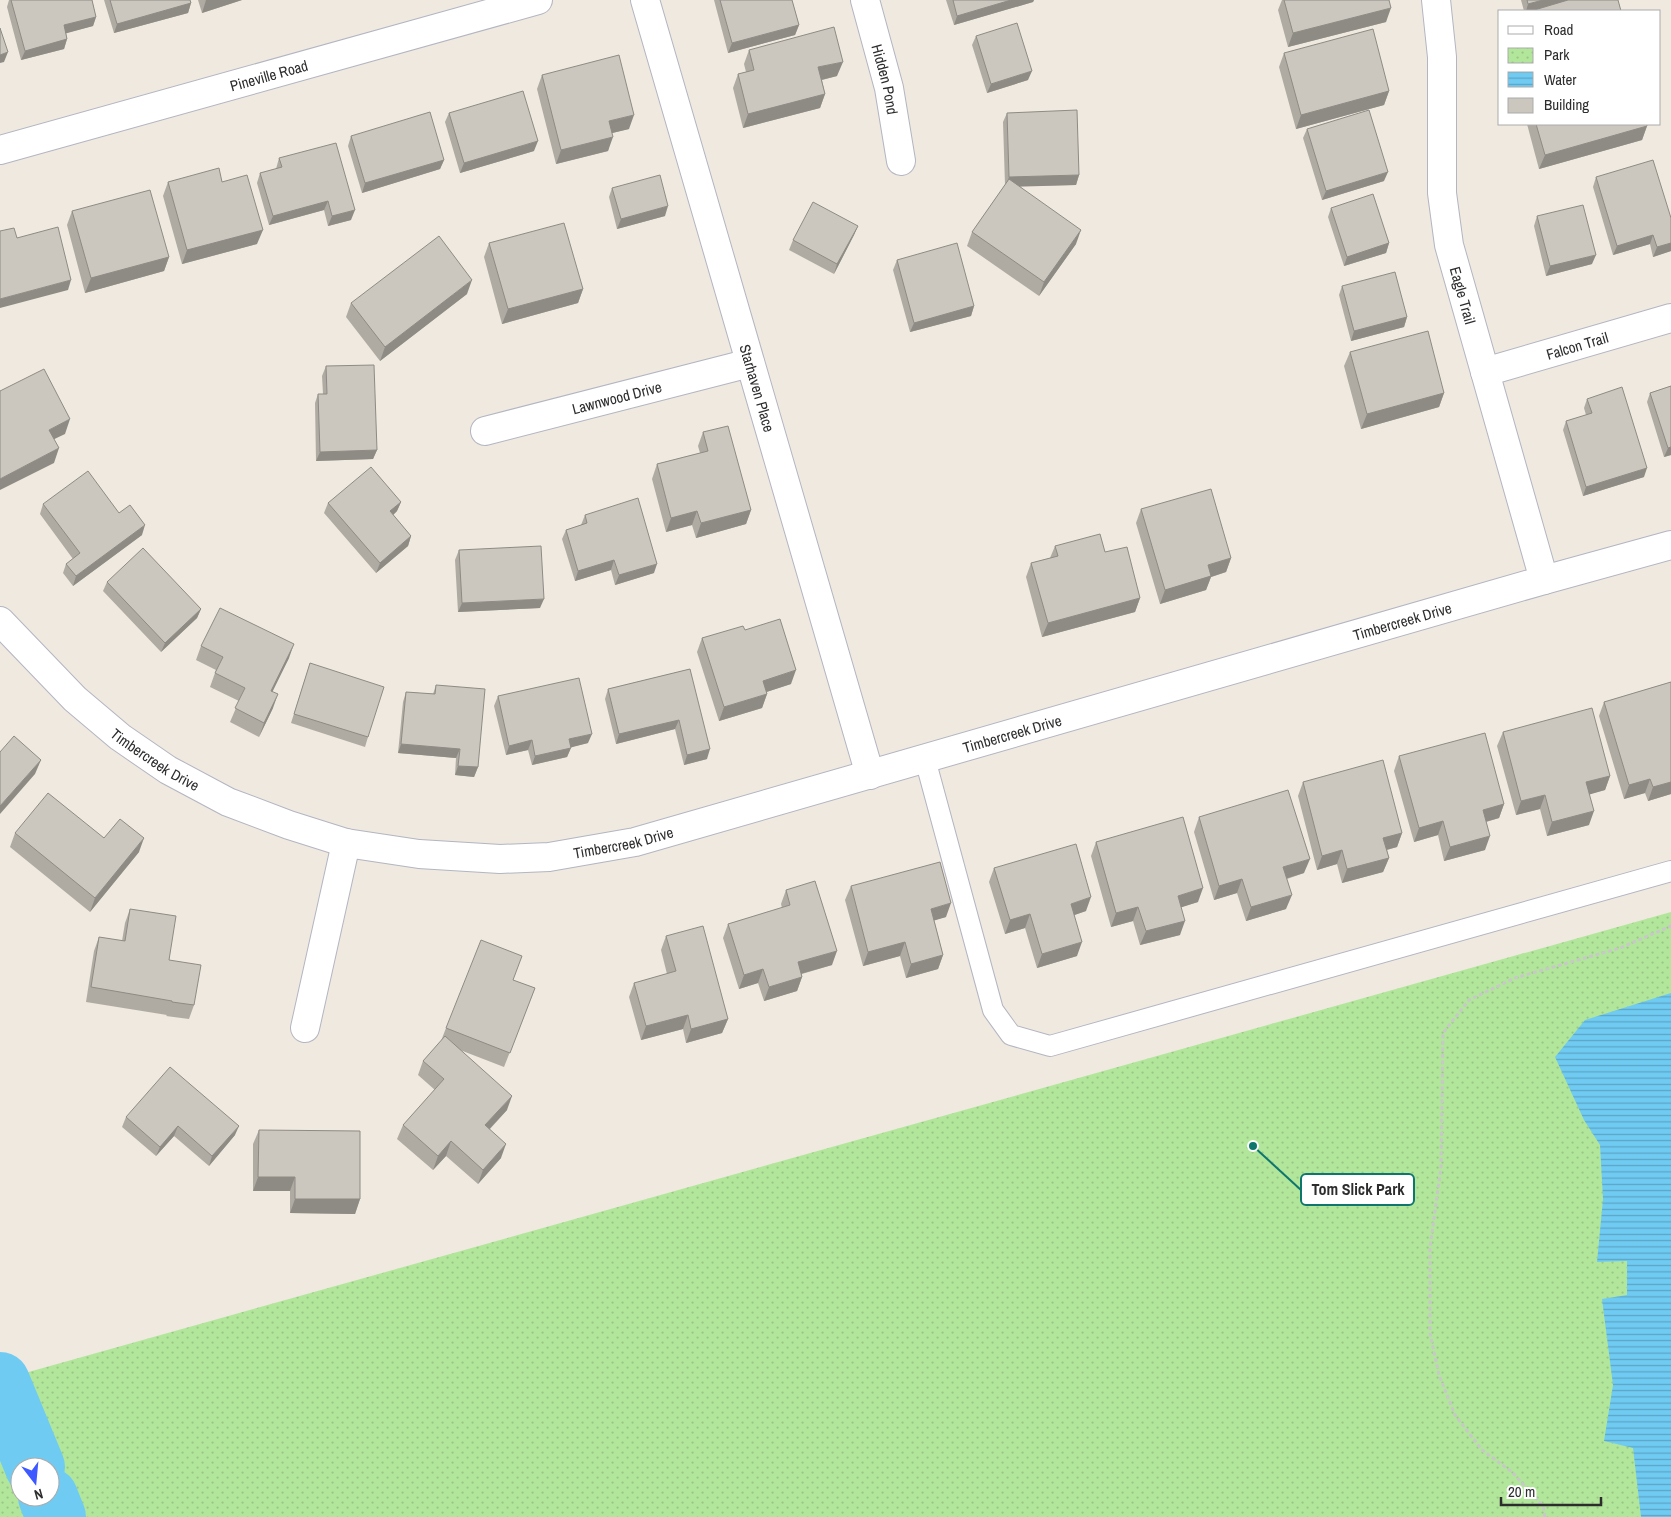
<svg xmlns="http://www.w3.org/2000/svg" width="1671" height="1517" font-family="'Archivo Narrow',sans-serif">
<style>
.park{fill:url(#park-dots);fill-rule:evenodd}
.water{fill:url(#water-rules)}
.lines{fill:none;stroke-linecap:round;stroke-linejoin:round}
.river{stroke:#70cbf3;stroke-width:60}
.service-casing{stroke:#b3b5c1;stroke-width:22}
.minor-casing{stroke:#b3b5c1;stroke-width:30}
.tertiary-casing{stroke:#b3b5c1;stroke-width:30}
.path{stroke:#c8c8c8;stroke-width:3;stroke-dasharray:4 2.5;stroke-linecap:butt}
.service{stroke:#fff;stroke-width:20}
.minor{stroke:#fff;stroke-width:28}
.tertiary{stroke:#fff;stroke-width:28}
.wall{fill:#afaba3}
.shaded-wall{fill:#8e8b85}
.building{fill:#cbc7be;stroke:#8e8b85}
.labels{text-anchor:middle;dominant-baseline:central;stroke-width:4;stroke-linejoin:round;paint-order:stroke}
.street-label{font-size:15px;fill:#2d2d2d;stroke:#fff}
.leader{fill:none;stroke:#0f766e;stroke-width:2}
.callout-dot{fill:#0f766e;stroke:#fff;stroke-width:2}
.callout{fill:#fff;stroke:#0f766e;stroke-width:2}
.callout-label{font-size:16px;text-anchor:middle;font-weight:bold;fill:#2d2d2d}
</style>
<defs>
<pattern id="park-dots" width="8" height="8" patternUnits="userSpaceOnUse" patternTransform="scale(1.25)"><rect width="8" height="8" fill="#b2e79b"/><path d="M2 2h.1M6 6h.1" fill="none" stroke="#99c686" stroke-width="1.8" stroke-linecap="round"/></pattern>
<pattern id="water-rules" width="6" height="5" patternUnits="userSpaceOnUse" patternTransform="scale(1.25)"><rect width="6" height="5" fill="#70cbf3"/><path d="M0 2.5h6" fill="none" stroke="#5ca5c5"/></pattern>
</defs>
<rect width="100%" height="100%" fill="#efe9e0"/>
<path class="park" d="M1671,912V1517H0V1380ZM20,1467H50V1497H20Z"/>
<path class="water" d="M1671,993V1517H1641L1633,1448L1604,1441L1613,1385L1602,1299L1627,1295V1261L1597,1262L1603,1199L1600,1145L1584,1120L1555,1057L1585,1020Z"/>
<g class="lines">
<path class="river" d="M0,1382L35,1467
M48,1497L56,1517"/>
<defs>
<path id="service" d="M925,759L993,1010L1011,1035L1050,1046L1671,871"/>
<g id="minor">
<path id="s1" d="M645,0L870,775"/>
<path id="s2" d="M865,0L889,88L901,161"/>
<path id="s3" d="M1436,0L1442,57V193L1449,245L1544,580"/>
<path id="s4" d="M0,150L538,0"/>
<path id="s5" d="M1485,372L1671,318"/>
<path id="s6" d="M485,431L750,363"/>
<path d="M305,1028L346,843"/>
</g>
<g id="tertiary">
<path id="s7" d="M0,621L75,699L120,737L168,770L228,802L289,825L346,843L419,854L500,859L549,857L635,842L1544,580L1671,545"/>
</g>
</defs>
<use href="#service" class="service-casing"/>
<use href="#minor" class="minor-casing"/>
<use href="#tertiary" class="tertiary-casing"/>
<path class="path" d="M1545,1517L1543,1506L1512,1472L1482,1450L1455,1415L1439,1375L1430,1333V1248L1441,1167L1443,1033L1469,1000L1515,978L1620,948L1671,926"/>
<use href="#service" class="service"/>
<use href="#minor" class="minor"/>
<use href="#tertiary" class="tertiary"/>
</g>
<path class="wall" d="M9,0H92L96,17L93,26L66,33L67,39L64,49L21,60L7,7Z
M104,0H190L191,3L188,13L114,33Z
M198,0H242L202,13Z
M714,0H792L799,25L795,35L728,53Z
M946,0H1034L1033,2L954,25Z
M1282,0H1389L1386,22L1288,47L1278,10Z
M1521,0H1618L1621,11H1524Z
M976,36L1028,80L987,93L972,45Z
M749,50L837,76L822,80L825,94L820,108L743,128L733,88L738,74L746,72L744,64Z
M1284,53L1389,91L1384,105L1296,129L1279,67Z
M542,75L629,129L612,133L608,151L556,164L537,89Z
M449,113L534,151L460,173L445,122Z
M1007,113L1079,175L1076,185L1020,186L1076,244L1039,296L967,246L972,232L1005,185L1003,122Z
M1527,124H1647V126L1642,140L1539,169Z
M1307,129L1384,181L1322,200L1303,138Z
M351,136L444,160L440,169L362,193L348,146Z
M279,158L351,220L328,226L324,210L269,225L257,183L260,173L276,169Z
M1596,177L1671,218V251L1653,257L1650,244L1613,255L1593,187Z
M168,182H222L257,244L182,264L163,196Z
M612,188L665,216L617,229L609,197Z
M1331,208L1389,243L1386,253L1344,266L1328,217Z
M72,211L169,257L164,271L85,293L67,225Z
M1537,216L1592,264L1546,276L1534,226Z
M858,226L854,235L834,274L789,250L793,240Z
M489,243L583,289L578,303L502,324L484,257Z
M897,260L974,306L971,316L910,332L893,270Z
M1342,286L1407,317L1404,327L1351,341L1339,295Z
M467,294L380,361L346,317L351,303Z
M1350,352L1444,393L1439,407L1361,429L1344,366Z
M326,366L377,450L373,459L316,461L315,403L318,394H323L322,376Z
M1671,386V455L1664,457L1647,402L1650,393Z
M1587,399L1644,477L1583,496L1563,430L1566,421L1586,415L1584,408Z
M703,432L751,510L746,524L696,538L692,525L666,532L652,479L657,464L700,453L698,446Z
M401,502L397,511L393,515L411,536L408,546L376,573L324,513L328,503Z
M43,504L119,513L142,535L73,586L63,573L66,564L73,559L40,514Z
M1141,509L1231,558L1226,572L1211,577L1206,590L1160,604L1136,523Z
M585,515L654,573L615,585L611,570L575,581L562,539L566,530L581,525Z
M1055,546L1105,552L1140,598L1135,612L1042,637L1026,577L1031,563L1050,558Z
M459,550L540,608L458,612L455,560Z
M107,582L201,609L197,618L161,652L103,591Z
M745,630L791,684L766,692L767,694L762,708L719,721L697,652L702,638Z
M201,646L289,658L272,691L273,708L259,737L230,722L239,701L210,687L216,670L196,660Z
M310,663L368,737L365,747L291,723Z
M690,669L707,759L684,765L675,729L616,744L605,699L608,689Z
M1671,682V794L1648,801L1645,793L1624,799L1599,716L1604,702Z
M436,685L478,767L474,777L455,775L456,758L398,753L403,702L406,692L433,694Z
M498,696L588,743L571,747L567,757L532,765L528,750L506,755L494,706Z
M1503,732L1610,776L1605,790L1589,794V825L1547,836L1540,809L1516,815L1497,746Z
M1399,756L1504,804L1499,818L1486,822L1485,850L1444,861L1438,835L1414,842L1394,771Z
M1303,782L1402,833L1397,847L1387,850L1389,858L1383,872L1342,883L1337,864L1317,870L1298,796Z
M1199,817L1304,873L1287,879L1286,909L1246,921L1237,893L1214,900L1194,832Z
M15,833L104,838L139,852L90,912L10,847Z
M1096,842L1198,902L1181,907L1180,935L1140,945L1133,921L1111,927L1091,856Z
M994,868L1086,911L1074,915L1077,956L1037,968L1025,928L1005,934L989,882Z
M851,886L946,917L934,920L943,955L938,969L906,978L900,956L863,966L845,900Z
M786,890L832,965L802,974V977L797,991L764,1001L758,983L739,989L723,938L728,924L782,908L781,904Z
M130,909L169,960L194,1005L189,1019L166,1016L167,1015L86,1002L94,951L99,937L122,941L125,923Z
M666,936L728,1019L722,1033L686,1043L683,1029L641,1040L629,997L634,983L667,974L661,950Z
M513,980L535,988L504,1067L460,1050L507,1110L490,1129L501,1158L478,1184L446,1156L433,1170L397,1139L403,1125L435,1090L418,1075L423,1061L441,1041L446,1028Z
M126,1117L235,1135L209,1166L174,1136L156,1156L122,1127Z
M259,1130L360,1199L355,1214L290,1213V1191H253V1144Z"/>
<path class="shaded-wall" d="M206,0H242L202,13Z
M1011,0H1034L1033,2L954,25L957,16Z
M1543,0H1576L1534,11H1526L1528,4Z
M191,3L188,13L114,33L117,24Z
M1391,8L1386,22L1288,47L1293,33Z
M96,17L93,26L60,35L64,25Z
M799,25L795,35L728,53L732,43Z
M67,39L64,49L21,60L25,51Z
M8,52L4,62L0,63V55Z
M843,62L837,76L813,82L818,67Z
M1032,71L1028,80L987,93L991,84Z
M1389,91L1384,105L1296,129L1301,115Z
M825,94L820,108L743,128L748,114Z
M634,115L629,129L604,135L609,121Z
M1647,126L1642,140L1539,169L1545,155Z
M613,137L608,151L556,164L561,150Z
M538,141L534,151L460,173L464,163Z
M444,160L440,169L362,193L365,183Z
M1388,172L1384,181L1322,200L1326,191Z
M1079,175L1076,185L1005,187L1009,177Z
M328,201L324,210L269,225L273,216Z
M668,206L665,216L617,229L621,219Z
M355,210L351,220L328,226L332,216Z
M858,226L854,235L834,274L837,264Z
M263,230L257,244L182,264L187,250Z
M1081,230L1076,244L1039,296L1044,282Z
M1653,235L1650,244L1613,255L1617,246Z
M1389,243L1386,253L1344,266L1347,257Z
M1671,243V251L1653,257L1657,247Z
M1596,255L1592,264L1546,276L1550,266Z
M169,257L164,271L85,293L91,278Z
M71,280L68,290L0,308V299Z
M472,280L467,294L380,361L385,347Z
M583,289L578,303L502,324L508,309Z
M974,306L971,316L910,332L914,323Z
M1407,317L1404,327L1351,341L1354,331Z
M1444,393L1439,407L1361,429L1367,414Z
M70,419L65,434L44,444L49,430Z
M1671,447V455L1664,457L1668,448Z
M59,448L54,463L0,490V479Z
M377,450L373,459L316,461L320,452Z
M1647,468L1644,477L1583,496L1586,487Z
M401,502L397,511L387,521L390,511Z
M751,510L746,524L696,538L701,523Z
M697,511L692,525L666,532L671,518Z
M145,525L142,535L73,586L76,576Z
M411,536L408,546L376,573L380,563Z
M1231,558L1226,572L1211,577L1206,590L1160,604L1165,590L1208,565Z
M614,560L611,570L575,581L578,571Z
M657,564L654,573L615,585L619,575Z
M1140,598L1135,612L1042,637L1048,623Z
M544,599L540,608L458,612L462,603Z
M201,609L197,618L161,652L165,643Z
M294,644L289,658L266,705L271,691Z
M796,670L791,684L757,695L763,681Z
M278,694L273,708L259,737L264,723Z
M767,694L762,708L719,721L724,707Z
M679,720L675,729L616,744L619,734Z
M592,734L588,743L565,749L569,739Z
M532,740L528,750L506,755L509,746Z
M401,744L460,749L456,758L398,753Z
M571,748L567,757L532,765L535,756Z
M710,749L707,759L684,765L687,755Z
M41,760L35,774L0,814V806Z
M458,766L478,767L474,777L455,775Z
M1610,776L1605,790L1581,797L1586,782Z
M1650,779L1645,793L1624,799L1629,785Z
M1671,782V794L1648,801L1653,787Z
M1545,795L1540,809L1516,815L1521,801Z
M1504,804L1499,818L1478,824L1483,810Z
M1594,811L1589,825L1547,836L1552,822Z
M1443,821L1438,835L1414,842L1419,828Z
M1402,833L1397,847L1378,852L1383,838Z
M1490,836L1485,850L1444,861L1450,847Z
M144,838L139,852L90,912L95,898Z
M1342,850L1337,864L1317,870L1322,856Z
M1389,858L1383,872L1342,883L1347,869Z
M1310,859L1304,873L1278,881L1283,867Z
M1242,879L1237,893L1214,900L1219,886Z
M1203,888L1198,902L1173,910L1178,896Z
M1292,895L1286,909L1246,921L1251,907Z
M1091,897L1086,911L1066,918L1071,904Z
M951,903L946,917L926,923L931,909Z
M1138,907L1133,921L1111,927L1116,913Z
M1030,914L1025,928L1005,934L1010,920Z
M1185,921L1180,935L1140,945L1146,931Z
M905,942L900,956L863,966L868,952Z
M1082,942L1077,956L1037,968L1042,954Z
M837,951L832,965L793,976L798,962Z
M943,955L938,969L906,978L911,964Z
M763,969L758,983L739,989L744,975Z
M802,977L797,991L764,1001L769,987Z
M688,1015L683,1029L641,1040L646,1026Z
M728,1019L722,1033L686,1043L691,1029Z
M512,1096L507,1110L480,1139L485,1125Z
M178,1126L174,1136L156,1156L160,1147Z
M239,1126L235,1135L209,1166L212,1156Z
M451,1141L446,1156L433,1170L438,1156Z
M506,1144L501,1158L478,1184L483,1170Z
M258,1177H295L290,1191H253Z
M295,1199H360L355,1214L290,1213Z"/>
<path class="building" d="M11,0H92L96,17L64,25L67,39L25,51Z
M110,0H190L191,3L117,24Z
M720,0H792L799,25L732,43Z
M953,0H1011L957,16Z
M1284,0H1389L1391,8L1293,33Z
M1527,0H1543L1528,4Z
M1568,0H1618L1621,11H1531Z
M1017,23L1032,71L991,84L976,36Z
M834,27L843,62L818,67L825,94L748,114L738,74L754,70L749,50Z
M0,28L8,52L0,55Z
M1373,29L1389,91L1301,115L1284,53Z
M619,55L634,115L609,121L613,137L561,150L542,75Z
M523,91L538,141L464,163L449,113Z
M1077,110L1079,175L1009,177L1007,113Z
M1369,110L1388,172L1326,191L1307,129Z
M430,112L444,160L365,183L351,136Z
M1536,124H1647V126L1545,155Z
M336,143L355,210L332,216L328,201L273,216L260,173L282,167L279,158Z
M1653,160L1671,218V243L1657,247L1653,235L1617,246L1596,177Z
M219,168L222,182L247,175L263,230L187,250L168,182Z
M660,175L668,206L621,219L612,188Z
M1009,179L1081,230L1044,282L972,232Z
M150,190L169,257L91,278L72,211Z
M1373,194L1389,243L1347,257L1331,208Z
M813,202L858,226L837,264L793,240Z
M1583,205L1596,255L1550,266L1537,216Z
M564,223L583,289L508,309L489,243Z
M58,227L71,280L0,299V231L14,228L17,238Z
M439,236L472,280L385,347L351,303Z
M957,243L974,306L914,323L897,260Z
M1395,272L1407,317L1354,331L1342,286Z
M1428,331L1444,393L1367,414L1350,352Z
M374,365L377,450L320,452L318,394H327L326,366Z
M44,369L70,419L49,430L59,448L0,479V391Z
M1671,386V447L1668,448L1650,393Z
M1622,387L1647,468L1586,487L1566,421L1592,413L1587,399Z
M728,426L751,510L701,523L697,511L671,518L657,464L708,451L703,432Z
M371,467L401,502L390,511L411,536L380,563L328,503Z
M88,471L119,513L130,505L145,525L76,576L66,564L80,553L43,504Z
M1211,489L1231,558L1208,565L1211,576L1165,590L1141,509Z
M638,498L657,564L619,575L614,560L578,571L566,530L587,523L585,515Z
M1100,534L1105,552L1127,547L1140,598L1048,623L1031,563L1058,556L1055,546Z
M541,546L544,599L462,603L459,550Z
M143,548L201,609L165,643L107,582Z
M220,608L294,644L271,691L278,694L264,723L235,708L245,688L215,673L223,657L201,646Z
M780,619L796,670L763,681L767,694L724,707L702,638L743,626L745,630Z
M310,663L384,687L368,737L294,714Z
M690,669L710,749L687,755L679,720L619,734L608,689Z
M579,678L592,734L569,739L571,748L535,756L532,740L509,746L498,696Z
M1671,682V782L1653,787L1650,779L1629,785L1604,702Z
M436,685L485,689L478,767L458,766L460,749L401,744L406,692L435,694Z
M1592,708L1610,776L1586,782L1594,811L1552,822L1545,795L1521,801L1503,732Z
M1485,733L1504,804L1483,810L1490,836L1450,847L1443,821L1419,828L1399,756Z
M14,736L41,760L0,806V752Z
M1383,760L1402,833L1383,838L1389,858L1347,869L1342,850L1322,856L1303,782Z
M1288,790L1310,859L1283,867L1292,895L1251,907L1242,879L1219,886L1199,817Z
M48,793L104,838L120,819L144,838L95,898L15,833Z
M1183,817L1203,888L1178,896L1185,921L1146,931L1138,907L1116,913L1096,842Z
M1076,844L1091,897L1071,904L1082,942L1042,954L1030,914L1010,920L994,868Z
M940,862L951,903L931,909L943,955L911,964L905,942L868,952L851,886Z
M815,881L837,951L798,962L802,977L769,987L763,969L744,975L728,924L790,905L786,890Z
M130,909L176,916L169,960L201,965L194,1005L172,1002V1001L91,987L99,937L125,941Z
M703,926L728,1019L691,1029L688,1015L646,1026L634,983L676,971L666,936Z
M481,940L522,956L513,980L535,988L510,1053L446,1028Z
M445,1036L512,1096L485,1125L506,1144L483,1170L451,1141L438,1156L403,1125L444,1079L423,1061Z
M170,1067L239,1126L212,1156L178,1126L160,1147L126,1117Z
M259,1130L360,1131V1199H295V1177H258Z"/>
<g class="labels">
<g class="street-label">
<text stroke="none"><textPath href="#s4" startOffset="279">Pineville Road</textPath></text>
<text stroke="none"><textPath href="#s2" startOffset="82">Hidden Pond</textPath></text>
<text stroke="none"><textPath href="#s3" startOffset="298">Eagle Trail</textPath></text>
<text stroke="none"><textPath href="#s5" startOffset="96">Falcon Trail</textPath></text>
<text stroke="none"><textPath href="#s1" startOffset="404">Starhaven Place</textPath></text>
<text stroke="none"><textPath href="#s6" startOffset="136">Lawnwood Drive</textPath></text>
<text stroke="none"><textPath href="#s7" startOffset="1508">Timbercreek Drive</textPath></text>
<text stroke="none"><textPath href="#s7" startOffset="1102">Timbercreek Drive</textPath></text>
<text stroke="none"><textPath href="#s7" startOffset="209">Timbercreek Drive</textPath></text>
<text stroke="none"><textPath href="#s7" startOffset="698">Timbercreek Drive</textPath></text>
</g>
</g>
<path class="leader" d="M1253 1146L1301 1190"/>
<circle class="callout-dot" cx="1253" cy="1146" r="5"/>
<rect class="callout" x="1301" y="1174" width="113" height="31" rx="5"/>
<g class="callout-label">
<text x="1358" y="1195">Tom Slick Park</text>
</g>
<rect x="1498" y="10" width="162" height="115" fill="#ffffff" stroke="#ababab"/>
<rect x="1508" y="26" width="25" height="8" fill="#ffffff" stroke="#ababab"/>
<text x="1544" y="35" font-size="15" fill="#2d2d2d">Road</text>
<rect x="1508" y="48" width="25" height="15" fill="url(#park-dots)" stroke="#ababab"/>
<text x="1544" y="60" font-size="15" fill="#2d2d2d">Park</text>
<rect x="1508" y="72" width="25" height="15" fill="url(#water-rules)" stroke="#ababab"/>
<text x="1544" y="85" font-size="15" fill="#2d2d2d">Water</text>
<rect x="1508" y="98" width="25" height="15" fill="#cbc7be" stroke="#ababab"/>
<text x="1544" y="110" font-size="15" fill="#2d2d2d">Building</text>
<g transform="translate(35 1482) rotate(164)"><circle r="24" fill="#ffffff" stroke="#ababab"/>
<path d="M0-4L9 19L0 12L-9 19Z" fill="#3d59ff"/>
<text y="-8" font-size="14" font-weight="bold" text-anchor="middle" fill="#2d2d2d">N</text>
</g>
<path d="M1501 1497v8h100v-8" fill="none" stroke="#2d2d2d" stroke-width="2.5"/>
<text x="1508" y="1497" font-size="15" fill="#2d2d2d" stroke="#ffffff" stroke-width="4" paint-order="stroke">20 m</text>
</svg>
